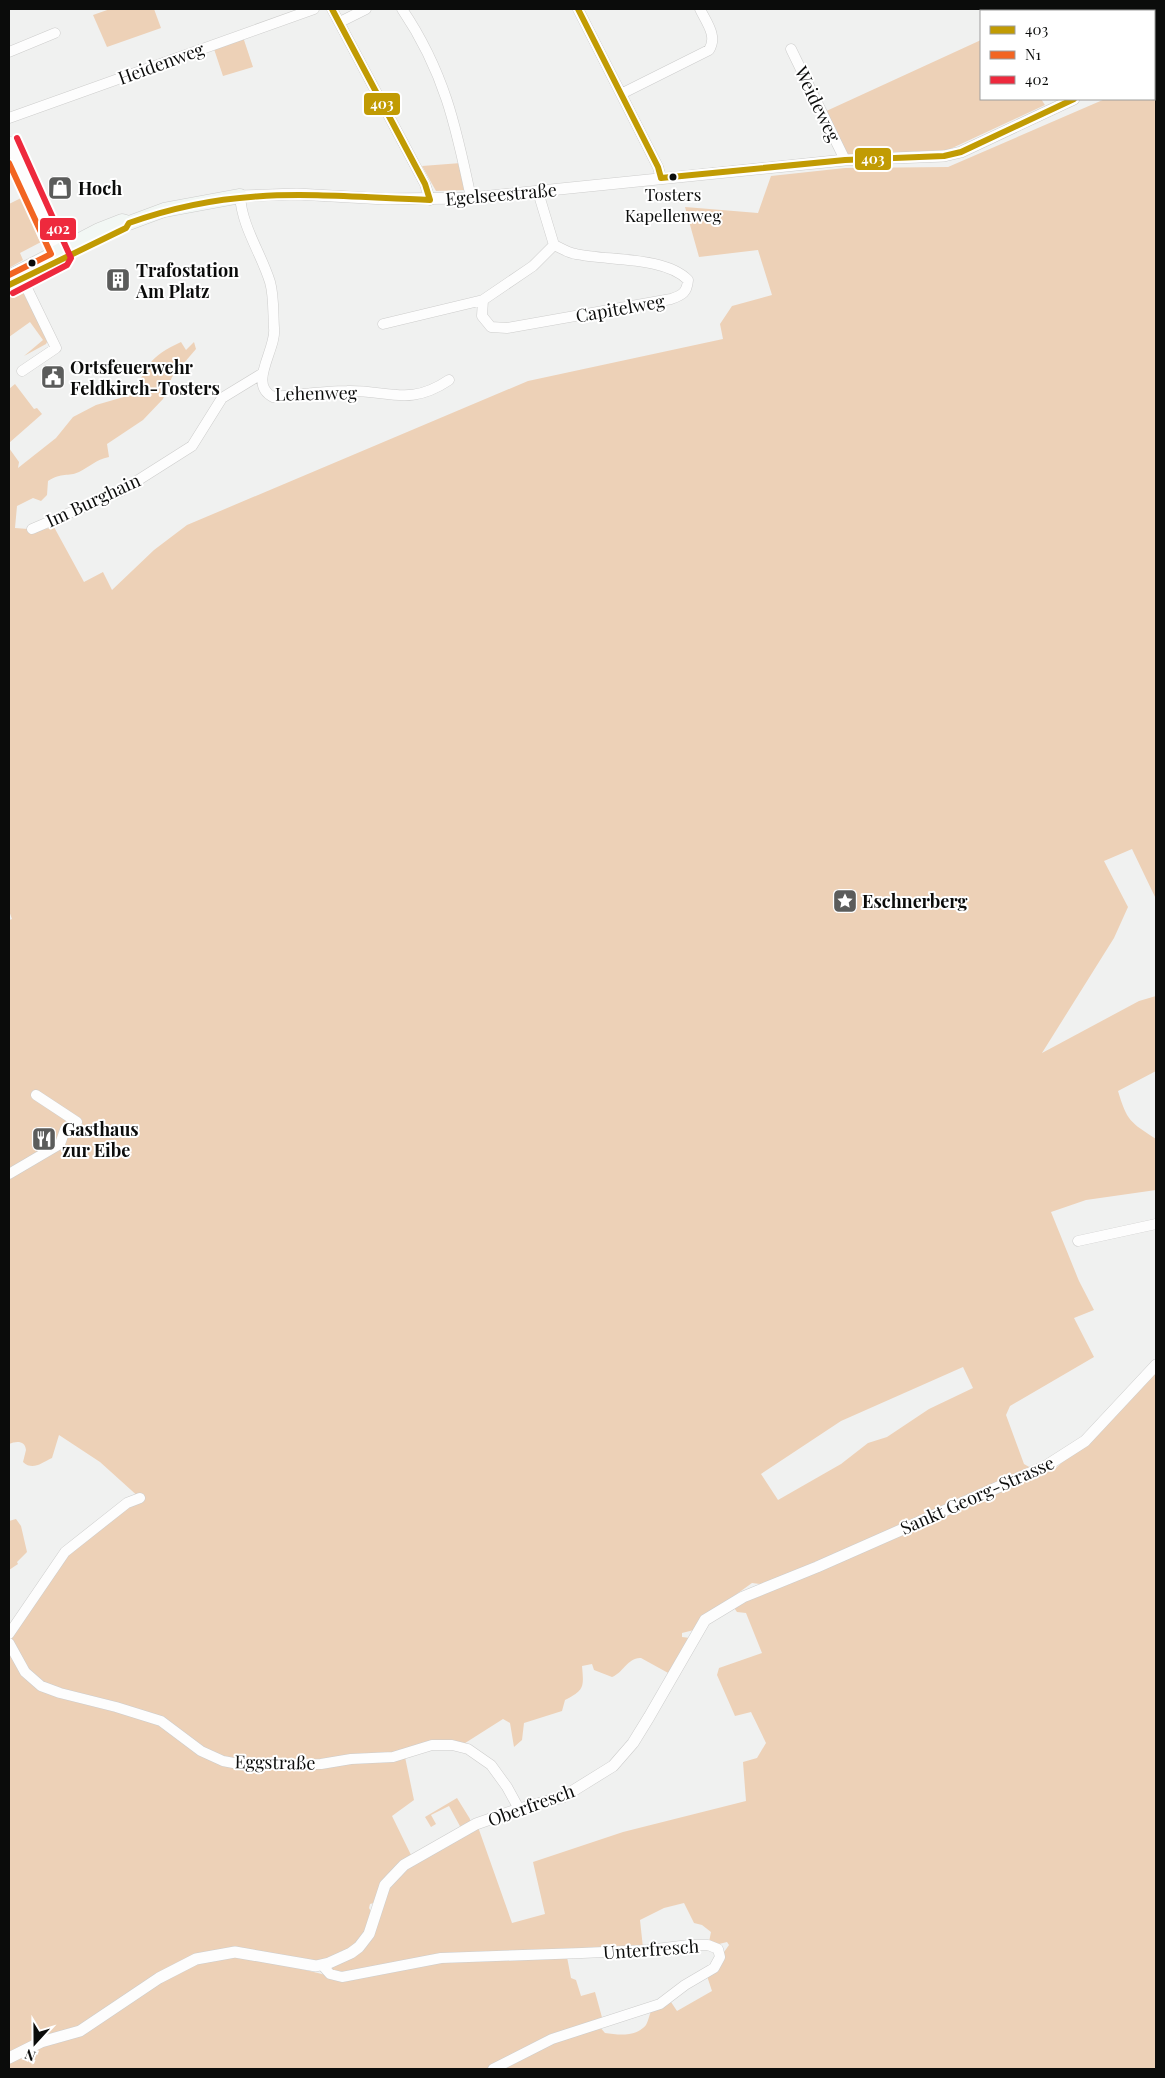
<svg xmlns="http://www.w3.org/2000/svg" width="1165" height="2078" font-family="'Playfair Display',serif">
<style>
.green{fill:#edd1b7;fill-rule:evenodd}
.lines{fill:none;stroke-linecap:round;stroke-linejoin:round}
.minor-casing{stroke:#cdcdcc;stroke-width:11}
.tertiary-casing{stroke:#cdcdcc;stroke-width:12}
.secondary-casing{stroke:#cdcdcc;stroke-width:15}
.minor{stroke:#fdfdfd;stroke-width:10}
.tertiary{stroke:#fdfdfd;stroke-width:11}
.secondary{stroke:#f2f7f4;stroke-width:14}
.bus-1-casing{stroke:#fff;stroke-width:10}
.bus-2-casing{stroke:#fff;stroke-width:10}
.bus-3-casing{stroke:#fff;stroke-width:10}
.bus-1{stroke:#c19b03;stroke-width:6}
.bus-2{stroke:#f26522;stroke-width:6}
.bus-3{stroke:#ee293d;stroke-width:6}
.bus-dot{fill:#0b0c0b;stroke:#fff;stroke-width:2}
.labels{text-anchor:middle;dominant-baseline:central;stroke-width:4;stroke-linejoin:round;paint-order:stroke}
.bus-label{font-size:17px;fill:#0b0c0b;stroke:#fff}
.street-label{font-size:18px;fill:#0b0c0b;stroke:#fff}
.poi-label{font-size:18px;font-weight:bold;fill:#0b0c0b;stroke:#fff;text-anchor:start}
.line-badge{stroke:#fff;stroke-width:2}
.badge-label{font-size:14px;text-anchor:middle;font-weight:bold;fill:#fff}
</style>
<rect width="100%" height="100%" fill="#f0f1f0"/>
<path class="green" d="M110,9H154L161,28L107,47L93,15Z
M1124,9H1156V60L1154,61V11H1125Z
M243,37L253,67L223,76L213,46Z
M981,40V99H1041L1045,105L948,150L842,155L822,113Z
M1156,77V899L1132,849L1104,861L1128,907L1114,938L1042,1053L1139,1001L1156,996V1071L1118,1091C1127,1121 1130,1122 1156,1139V1190L1086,1200L1051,1212L1079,1281L1094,1310L1074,1318L1094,1357L1010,1406L1006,1415L1024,1464L1031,1468L817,1565L769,1585L752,1583L702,1619L694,1630L682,1633V1637L690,1638L670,1674L641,1658C628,1657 623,1673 612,1677L594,1670L592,1664L582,1666C584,1688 584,1690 565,1700L562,1711L524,1723L522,1740L514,1747L510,1723L503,1719L462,1745L431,1742L404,1752L398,1758L405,1757L414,1800L392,1816L412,1857L386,1877L374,1903L370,1904L369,1908L373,1915C368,1932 361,1944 344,1953C307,1973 274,1950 235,1950C207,1951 183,1960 160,1975L158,1974L87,2024L28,2044L30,2050L82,2033L184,1966L218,1957H253L342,1979L419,1963L441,1960L567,1957L571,1978L576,1980L581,1996L595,1992L603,2021L540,2042L489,2069H9V1649C15,1663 25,1680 39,1688C72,1705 112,1705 146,1718C165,1725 178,1738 194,1749C221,1768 252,1767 283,1765L280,1761L243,1762L213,1755L195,1745L168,1720L116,1705L70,1694L42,1684L26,1671L16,1656L11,1638L13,1630L67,1553L128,1505L141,1499L100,1462L59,1435L52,1458C41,1463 33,1471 23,1462L26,1450C25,1440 16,1441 9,1444V920L12,919L9,911V448L19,462L18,468L56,438L73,417L96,405L134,394C148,364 149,357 181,342L186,350L194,342L196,349L172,377L163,399L143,420L107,444L109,457C95,460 91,466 79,472C68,477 62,472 48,481L47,495L41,501L33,498L17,506L15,528L28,529L31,532L54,527L84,582L103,572L112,590L154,550L187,525L528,381L723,339L720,324L732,306L772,295L758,250L699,257L685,207L758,213L771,176L845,168L948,167L1105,99H1154V78ZM963,1367L973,1388L929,1409L887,1437L868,1443L841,1464L778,1500L761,1474L841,1421Z
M461,163L466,190L436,191L422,166Z
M21,198L41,242L20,253L23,260L9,268V204Z
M21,289L49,338L46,344L24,356L43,340L30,322L9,337V295Z
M15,384L34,409L37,408L42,414L9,443V389Z
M1156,1373V2069H496L516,2058L599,2026L605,2033C619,2035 636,2037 646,2025C649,2020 649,2014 652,2010C655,2006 664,2002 669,1999L677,2011L712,1991L707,1976L729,1945L727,1942L719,1944L709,1942L711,1932L702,1925L694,1923L684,1903L664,1908L640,1920L643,1948L499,1954L336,1975L331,1968L353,1956L397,1875L478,1827L512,1923L545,1914L533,1862L623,1832L746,1801L743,1762L757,1758L766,1743L751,1712L735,1716L717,1675L719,1668L762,1653L746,1613L737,1612L732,1605L939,1514L1056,1468Z
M16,1519L21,1526L27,1552L17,1562L18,1564L9,1570V1521Z
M457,1798L470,1819V1823L461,1828L449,1806L431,1815L436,1824L431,1827L425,1817Z"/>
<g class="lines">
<defs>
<path id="minor" d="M332,9L425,184L430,200
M402,9C444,71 456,126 471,198
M578,9L658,167L661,178
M340,22L366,9
M791,49L845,160
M9,52L55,33
M621,94L709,50C718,36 706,22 700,9
M9,118L314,9
M538,192L554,245L533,266L483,300L482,316L491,327L507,328L671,299C683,295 687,292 688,280C665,256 606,261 576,254C568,253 561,248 554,245
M240,196C242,227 261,253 270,282C274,296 273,313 274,328C277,349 247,384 273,397C298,395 323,391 347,391C389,390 409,407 449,380
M19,272L56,348L22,371
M383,324L483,300
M32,529L121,491L192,446L222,398L263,373
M9,1174L60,1144L65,1130L77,1122L36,1095
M1078,1241L1156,1224
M9,1634L65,1552L127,1503L140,1498
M9,1643L25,1672L41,1686L60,1693L116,1707L161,1721L201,1751L223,1761L244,1765L321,1764L351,1759L393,1757L432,1745H452L468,1749L491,1765L507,1787L519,1809
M322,1965L330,1974L342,1977L441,1958L582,1953L648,1950L689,1945H708L718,1949L720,1957L714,1968L685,1985L660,2004L552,2039L493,2069"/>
<path id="tertiary" d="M1154,68L1156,67
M9,142L62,258
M240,196L297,194L385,199L471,198L845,160L944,156L961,152L1074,99
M9,2058L41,2042L80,2031L159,1978L196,1959L235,1952L316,1966L329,1963L351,1953L359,1947L369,1934L385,1885L404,1865L476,1824L519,1809L563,1797L613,1766L633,1743L649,1717L705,1620L743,1597L817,1567L1046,1466L1085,1441L1156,1365"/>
<path id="secondary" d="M9,277L99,230L122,221L129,223L164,210L240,196"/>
</defs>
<use href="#minor" class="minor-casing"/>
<use href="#tertiary" class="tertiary-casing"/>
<use href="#secondary" class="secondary-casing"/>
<use href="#minor" class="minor"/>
<use href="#tertiary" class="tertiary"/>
<use href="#secondary" class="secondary"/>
<defs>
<path id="bus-1" d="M332,9L425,184L430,200
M578,9L658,167L661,178
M661,178L845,160L944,156L961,152L1074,99
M9,285L126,228L129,223C237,184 319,196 430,200"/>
<path id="bus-2" d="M9,163L51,254L9,275"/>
<path id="bus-3" d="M13,293L67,265L71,258L17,138"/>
</defs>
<use href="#bus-1" class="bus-1-casing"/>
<use href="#bus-2" class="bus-2-casing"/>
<use href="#bus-3" class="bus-3-casing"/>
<use href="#bus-1" class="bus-1"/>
<use href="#bus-2" class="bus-2"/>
<use href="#bus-3" class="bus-3"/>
</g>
<defs>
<symbol id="shop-square" viewBox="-11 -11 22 22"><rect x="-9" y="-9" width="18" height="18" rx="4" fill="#5b5c5b" stroke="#fff"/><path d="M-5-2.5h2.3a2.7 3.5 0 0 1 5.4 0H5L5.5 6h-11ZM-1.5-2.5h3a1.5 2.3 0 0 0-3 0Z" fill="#fff"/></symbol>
<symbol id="building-square" viewBox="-11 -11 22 22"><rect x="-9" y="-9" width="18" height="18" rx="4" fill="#5b5c5b" stroke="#fff"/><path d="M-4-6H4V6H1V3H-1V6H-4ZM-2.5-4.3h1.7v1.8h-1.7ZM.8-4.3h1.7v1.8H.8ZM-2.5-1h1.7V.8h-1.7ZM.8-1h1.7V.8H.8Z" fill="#fff"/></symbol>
<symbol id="civic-square" viewBox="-11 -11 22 22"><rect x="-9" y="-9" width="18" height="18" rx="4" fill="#5b5c5b" stroke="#fff"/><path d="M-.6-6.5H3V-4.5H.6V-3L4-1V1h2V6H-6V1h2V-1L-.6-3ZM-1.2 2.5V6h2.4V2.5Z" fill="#fff"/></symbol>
<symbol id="sight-square" viewBox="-11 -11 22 22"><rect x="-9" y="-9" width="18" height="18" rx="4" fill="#5b5c5b" stroke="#fff"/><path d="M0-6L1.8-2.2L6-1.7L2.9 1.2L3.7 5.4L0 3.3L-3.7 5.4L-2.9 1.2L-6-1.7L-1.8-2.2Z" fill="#fff"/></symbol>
<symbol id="restaurant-square" viewBox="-11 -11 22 22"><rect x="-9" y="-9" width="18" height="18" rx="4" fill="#5b5c5b" stroke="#fff"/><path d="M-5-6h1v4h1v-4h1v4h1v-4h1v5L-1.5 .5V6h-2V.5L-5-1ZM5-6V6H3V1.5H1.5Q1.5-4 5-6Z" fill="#fff"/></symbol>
</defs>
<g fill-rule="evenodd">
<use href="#shop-square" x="46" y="174" width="28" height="28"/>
<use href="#building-square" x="104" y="266" width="28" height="28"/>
<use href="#civic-square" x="39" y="363" width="28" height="28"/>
<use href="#sight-square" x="831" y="887" width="28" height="28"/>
<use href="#restaurant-square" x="30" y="1125" width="28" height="28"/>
</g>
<g class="bus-dot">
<circle cx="673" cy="177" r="4.5"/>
<circle cx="32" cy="263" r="4.5"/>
</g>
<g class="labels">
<g class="bus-label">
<text x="673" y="194">Tosters<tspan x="673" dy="21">Kapellenweg</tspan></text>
</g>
<g class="street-label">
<text transform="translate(161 63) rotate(-20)">Heidenweg</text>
<text transform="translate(818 104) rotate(64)">Weideweg</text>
<text transform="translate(501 194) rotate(-5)">Egelseestraße</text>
<text transform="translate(620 308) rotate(-10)">Capitelweg</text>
<text transform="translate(316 393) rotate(-1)">Lehenweg</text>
<text transform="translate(93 500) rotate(-25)">Im Burghain</text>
<text transform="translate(977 1495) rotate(-24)">Sankt Georg-Strasse</text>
<text transform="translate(275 1762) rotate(1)">Eggstraße</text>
<text transform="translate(531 1805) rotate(-20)">Oberfresch</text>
<text transform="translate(651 1949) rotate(-4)">Unterfresch</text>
</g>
<g class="poi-label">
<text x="78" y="188">Hoch</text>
<text x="136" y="270">Trafostation<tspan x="136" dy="21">Am Platz</tspan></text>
<text x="70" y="367">Ortsfeuerwehr<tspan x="70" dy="21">Feldkirch-Tosters</tspan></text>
<text x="862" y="901">Eschnerberg</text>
<text x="62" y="1129">Gasthaus<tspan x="62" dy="21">zur Eibe</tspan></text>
</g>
</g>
<g class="line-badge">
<rect x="363" y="92" width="38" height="24" rx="5" fill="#c19b03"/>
<rect x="854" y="147" width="38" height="24" rx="5" fill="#c19b03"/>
<rect x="39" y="217" width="38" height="24" rx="5" fill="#ee293d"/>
</g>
<g class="badge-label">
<text x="382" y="109">403</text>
<text x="873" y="164">403</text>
<text x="58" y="234">402</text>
</g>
<rect width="1165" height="2078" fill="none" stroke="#0b0c0b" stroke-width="20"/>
<rect x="980" y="10" width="175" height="90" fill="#ffffff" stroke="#9d9e9d"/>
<rect x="990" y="26" width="25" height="8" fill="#c19b03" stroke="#9d9e9d"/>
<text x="1025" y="35" font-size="15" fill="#0b0c0b">403</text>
<rect x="990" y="51" width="25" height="8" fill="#f26522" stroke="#9d9e9d"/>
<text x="1025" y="60" font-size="15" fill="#0b0c0b">N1</text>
<rect x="990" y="76" width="25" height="8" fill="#ee293d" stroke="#9d9e9d"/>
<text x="1025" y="85" font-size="15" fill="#0b0c0b">402</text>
<g transform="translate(35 2043) rotate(201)" stroke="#ffffff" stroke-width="4" paint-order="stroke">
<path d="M0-4L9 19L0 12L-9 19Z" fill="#0b0c0b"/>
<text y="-8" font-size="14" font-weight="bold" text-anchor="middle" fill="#0b0c0b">N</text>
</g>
</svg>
